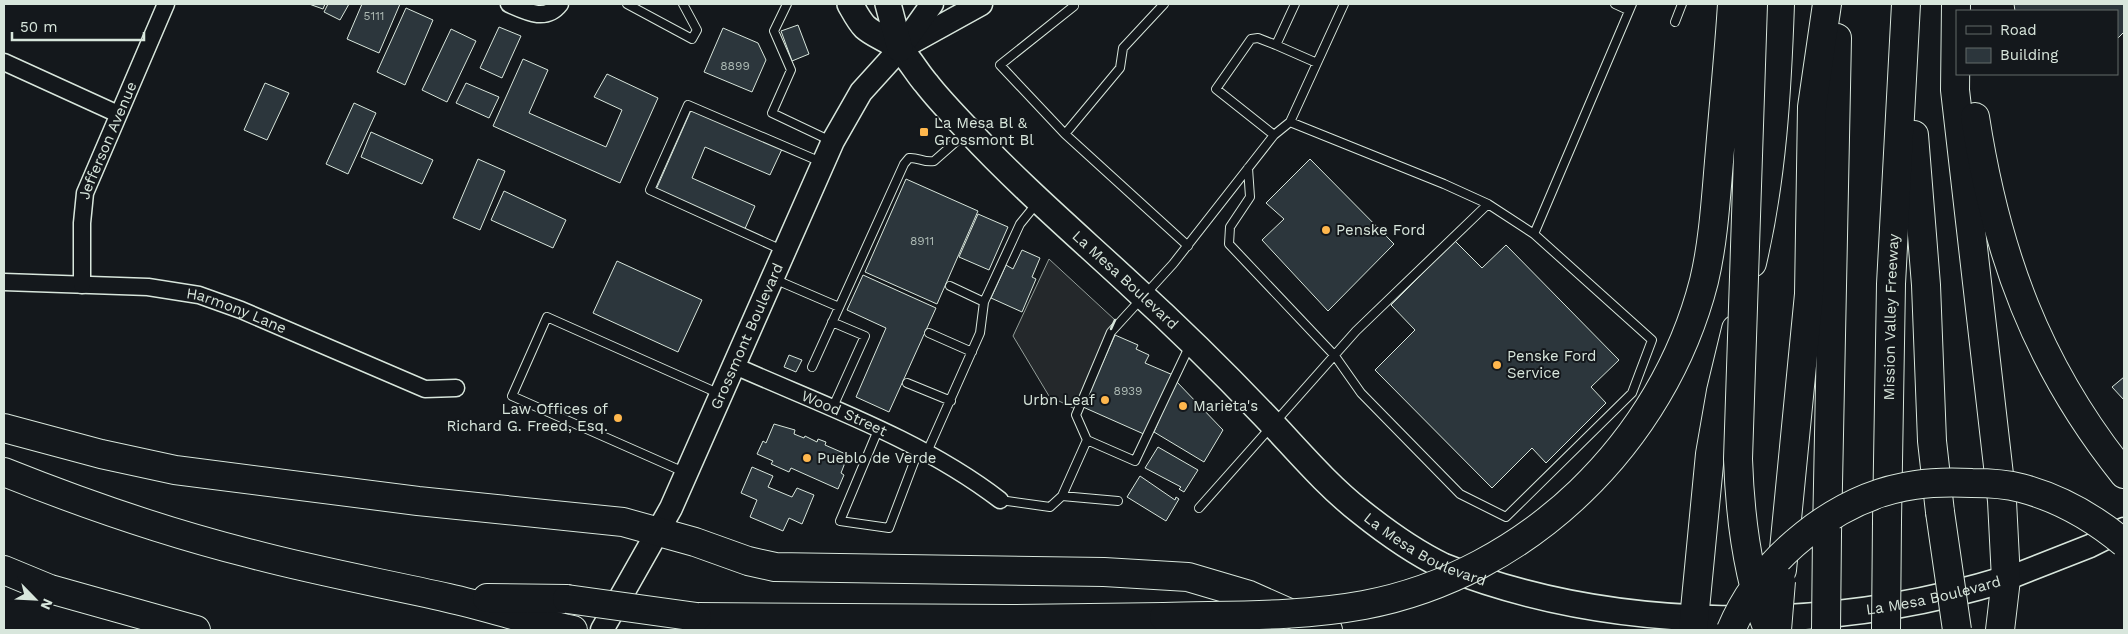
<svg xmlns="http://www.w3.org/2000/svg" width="2128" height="634" font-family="'Work Sans',sans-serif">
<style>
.parking{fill:#24282b;stroke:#939e99}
.building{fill:#2c363c;stroke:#d8e6dc}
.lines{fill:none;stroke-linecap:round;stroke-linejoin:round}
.service-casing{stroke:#d8e6dc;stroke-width:10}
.minor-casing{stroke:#d8e6dc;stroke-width:19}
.secondary-casing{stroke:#d8e6dc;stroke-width:25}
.primary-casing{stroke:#d8e6dc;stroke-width:28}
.motorway-casing{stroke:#d8e6dc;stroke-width:30}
.service{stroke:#14181c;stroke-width:8}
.minor{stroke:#14181c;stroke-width:16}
.secondary{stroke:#14181c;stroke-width:22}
.primary{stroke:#14181c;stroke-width:25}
.motorway{stroke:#14181c;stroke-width:28}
.motorway-bridge-casing{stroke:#d8e6dc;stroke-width:30;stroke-linecap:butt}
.motorway-bridge{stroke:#14181c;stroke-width:28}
.wall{stroke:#d8e6dc;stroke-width:2.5}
.poi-dot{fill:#ffb74d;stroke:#14181c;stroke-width:2}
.labels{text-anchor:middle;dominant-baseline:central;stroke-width:4;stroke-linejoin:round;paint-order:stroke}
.number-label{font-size:12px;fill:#adbab4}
.poi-label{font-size:15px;fill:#d8e6dc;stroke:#14181c;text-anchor:start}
.street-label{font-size:15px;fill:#d8e6dc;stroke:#14181c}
</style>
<rect width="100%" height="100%" fill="#14181c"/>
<path class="parking" d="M1049,259L1115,320L1075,409L1049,396L1013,336Z"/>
<path class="building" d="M309,4H325L323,9Z
M328,4H349L340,20L324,12Z
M362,4H400L379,53L347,39Z
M2014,4H2124V32L2117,39V11H2015Z
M406,8L433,20L405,85L377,72Z
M798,25L809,54L792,61L781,31Z
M499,27L521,36L502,78L480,68Z
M723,28L758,43L766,60L752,92L704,72Z
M451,29L476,41L447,102L422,90Z
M523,59L548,70L529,113L606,147L622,110L594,97L607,74L658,98L620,183L493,126Z
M265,83L289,93L267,140L244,130Z
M466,83L499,97L489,118L456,103Z
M354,103L376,113L348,174L326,164Z
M692,108L783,147L770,175L705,147L692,178L755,206L744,231L655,192Z
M371,132L433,160L422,184L361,157Z
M478,159L505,171L480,230L453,218Z
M1310,159L1394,244L1328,311L1262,240L1284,219L1266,203Z
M906,179L978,211L937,304L865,272Z
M504,191L566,220L553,248L491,220Z
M978,214L1008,227L989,270L959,257Z
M1455,241L1482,268L1506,245L1619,360L1591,387L1606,403L1546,463L1532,448L1492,488L1375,370L1415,330L1391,305Z
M1022,250L1040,258L1032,277L1036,279L1022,312L991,298L1006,265L1013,269Z
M617,261L702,300L678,352L593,313Z
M863,275L936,308L889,412L856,397L886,328L847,310Z
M1115,335L1138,345L1136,349L1149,355L1145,363L1173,375L1146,435L1083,407Z
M789,355L802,360L796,372L784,367Z
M2124,377V400L2112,387Z
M1176,381L1223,430L1204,462L1154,432Z
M774,424L795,430L794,434L804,438L805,436L817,442L818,439L826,442L825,445L848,455L841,473L844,475L838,489L791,468L789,472L771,464L773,461L757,454L763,441L766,443Z
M1158,447L1198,470L1184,492L1179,489L1181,487L1145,468Z
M752,467L773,476L768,487L792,497L797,488L814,495L802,524L789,518L783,531L750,517L757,500L741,493Z
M1140,476L1175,500L1176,497L1179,499L1166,521L1127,497Z"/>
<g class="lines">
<defs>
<path id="service" d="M627,4L692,39L697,30L683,4
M787,4L774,31L791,70L772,113L831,141
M1164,4L1123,48L1120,68L1065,134L1188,246
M1295,4L1276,45L1317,63
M1615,4L1628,10
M1675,22L1682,4
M1065,134L1000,65L1074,6
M1274,135L1216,89L1251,39L1258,38L1276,45
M1248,168L1250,197L1230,227L1229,244L1335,356L1361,393L1460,494L1506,517L1632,393L1652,340L1534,234L1488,204
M1534,234L1632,4
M782,250L650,190L688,105L821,162
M774,279L839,307
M950,286L984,302L1020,224L1037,203
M929,333L972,352
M1190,345L1135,461L1087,440L1076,415L1111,332L1173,264L1274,135L1290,122L1344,4
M812,367L904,164L909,158C918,157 924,163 934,161L967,132
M907,383L951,401
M832,409L865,336L832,322
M878,430L840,521L889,528L919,449
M1087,440L1062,496L1118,501
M927,452L980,333L984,302
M684,472L512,396L547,317L720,394
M1000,500L1050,507L1062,496
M1199,508L1356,331L1488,204L1444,184L1290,122"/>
<g id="minor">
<path d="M509,4C527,12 546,22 560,4"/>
<path d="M4,62L118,114"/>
<path id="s1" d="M4,282L148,287L199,295L241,310L425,389L456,388"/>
<path id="s2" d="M82,285V223L85,193L166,4"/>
<path id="s3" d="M735,366C825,406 922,440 1000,500"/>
</g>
<g id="secondary">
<path d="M905,46L981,4"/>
<path d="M2006,579L2090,546L2124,529"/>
<path id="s4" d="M602,630L671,508L833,141L861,92L900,49L932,4"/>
</g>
<g id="primary">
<path id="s5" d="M850,4C854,11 859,21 865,27C875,36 891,40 900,50C910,59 917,73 926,83C939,100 954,115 968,130C1019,185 1076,234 1131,285C1176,326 1219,368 1262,413C1294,446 1324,483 1361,512C1386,532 1414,552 1443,566C1614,634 1828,634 2006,579"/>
<path d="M888,4L900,49"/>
</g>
<g id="motorway">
<path d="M1956,4L1955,90L2002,501L2006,579L2000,630"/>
<path d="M1975,117C1996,253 2037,366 2124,474"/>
<path d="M1914,135L1926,285L1932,441L1940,512"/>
<path d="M1752,263C1772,178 1777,91 1780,4"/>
<path d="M4,428L101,454L175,470L418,501L623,522L695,542L748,561L775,567L1104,572L1188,577L1249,595L1328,630"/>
<path d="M4,472C84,504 165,532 248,553C314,571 382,583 448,598C490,607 531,622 573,630"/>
<path id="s6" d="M1887,521L1891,284L1906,4"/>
<path d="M1827,534L1837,38"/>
<path d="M4,570L50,589L196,630"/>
<path d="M1782,570L1809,294L1812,107L1827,4"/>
<path d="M487,598L567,599"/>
<path d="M697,617L1009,619L1164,617"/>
<path d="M1693,630L1710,454L1721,391L1736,329"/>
</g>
</defs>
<use href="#service" class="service-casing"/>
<use href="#minor" class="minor-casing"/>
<use href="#secondary" class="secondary-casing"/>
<use href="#primary" class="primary-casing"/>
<use href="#motorway" class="motorway-casing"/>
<use href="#service" class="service"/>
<use href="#minor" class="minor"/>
<use href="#secondary" class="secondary"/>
<use href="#primary" class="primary"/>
<use href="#motorway" class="motorway"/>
<defs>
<path id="motorway-bridge" d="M1753,4L1738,459C1740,518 1747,576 1768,630
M1940,512L1957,630
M567,599L697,617
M1164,617C1231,615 1299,617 1364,605C1528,574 1663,442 1704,281C1714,239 1716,194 1720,150C1724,101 1729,53 1732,4
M1731,630C1761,558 1837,496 1915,485C1934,482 1953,482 1972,483C1988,483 2006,484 2021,488C2059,498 2094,518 2124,543
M1777,630L1781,581
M1826,630L1827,534
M1886,630L1887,521"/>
</defs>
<use href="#motorway-bridge" class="motorway-bridge-casing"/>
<use href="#motorway-bridge" class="motorway-bridge"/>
<path class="wall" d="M1111,329L1115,320"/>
</g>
<g class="poi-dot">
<rect x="919" y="127" width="10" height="10" rx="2.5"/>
<circle cx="1326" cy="230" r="5"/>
<circle cx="1497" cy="365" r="5"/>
<circle cx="1105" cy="400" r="5"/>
<circle cx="1183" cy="406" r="5"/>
<circle cx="618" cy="418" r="5"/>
<circle cx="807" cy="458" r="5"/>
</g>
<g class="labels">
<g class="number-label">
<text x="374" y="16">5111</text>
<text x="735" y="66">8899</text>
<text x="922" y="241">8911</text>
<text x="1128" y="391">8939</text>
</g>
<g class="poi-label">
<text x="934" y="123">La Mesa Bl &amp;<tspan x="934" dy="17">Grossmont Bl</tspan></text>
<text x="1336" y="230">Penske Ford</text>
<text x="1507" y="356">Penske Ford<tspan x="1507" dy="17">Service</tspan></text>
<text x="1095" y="400" text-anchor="end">Urbn Leaf</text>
<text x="1193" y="406">Marieta's</text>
<text x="608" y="409" text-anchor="end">Law Offices of<tspan x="608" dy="17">Richard G. Freed, Esq.</tspan></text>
<text x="817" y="458">Pueblo de Verde</text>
</g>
<g class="street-label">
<text stroke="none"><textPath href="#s2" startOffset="149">Jefferson Avenue</textPath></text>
<text stroke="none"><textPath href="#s5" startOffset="392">La Mesa Boulevard</textPath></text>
<text stroke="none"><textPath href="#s1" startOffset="236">Harmony Lane</textPath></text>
<text stroke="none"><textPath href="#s6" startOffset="204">Mission Valley Freeway</textPath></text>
<text stroke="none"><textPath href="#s4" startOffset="328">Grossmont Boulevard</textPath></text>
<text stroke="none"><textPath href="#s3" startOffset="119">Wood Street</textPath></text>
<text stroke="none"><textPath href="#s5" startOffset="798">La Mesa Boulevard</textPath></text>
<text stroke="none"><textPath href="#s5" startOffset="1320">La Mesa Boulevard</textPath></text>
</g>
</g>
<rect width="2128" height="634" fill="none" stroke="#d8e6dc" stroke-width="10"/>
<rect x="1956" y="10" width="162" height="65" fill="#14181c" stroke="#626a69"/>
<rect x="1966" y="26" width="25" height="8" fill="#14181c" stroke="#626a69"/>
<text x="2000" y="35" font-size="15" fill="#d8e6dc">Road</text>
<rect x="1966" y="48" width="25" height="15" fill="#2c363c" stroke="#626a69"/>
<text x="2000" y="60" font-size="15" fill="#d8e6dc">Building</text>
<g transform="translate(35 599) rotate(114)" stroke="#14181c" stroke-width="4" paint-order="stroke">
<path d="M0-4L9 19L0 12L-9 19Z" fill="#d8e6dc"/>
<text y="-8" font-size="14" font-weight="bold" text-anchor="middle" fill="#d8e6dc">N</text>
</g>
<path d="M12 32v8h132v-8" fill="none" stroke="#d8e6dc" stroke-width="2.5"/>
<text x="20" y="32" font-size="15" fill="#d8e6dc" stroke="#14181c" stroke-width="4" paint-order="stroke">50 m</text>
</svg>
